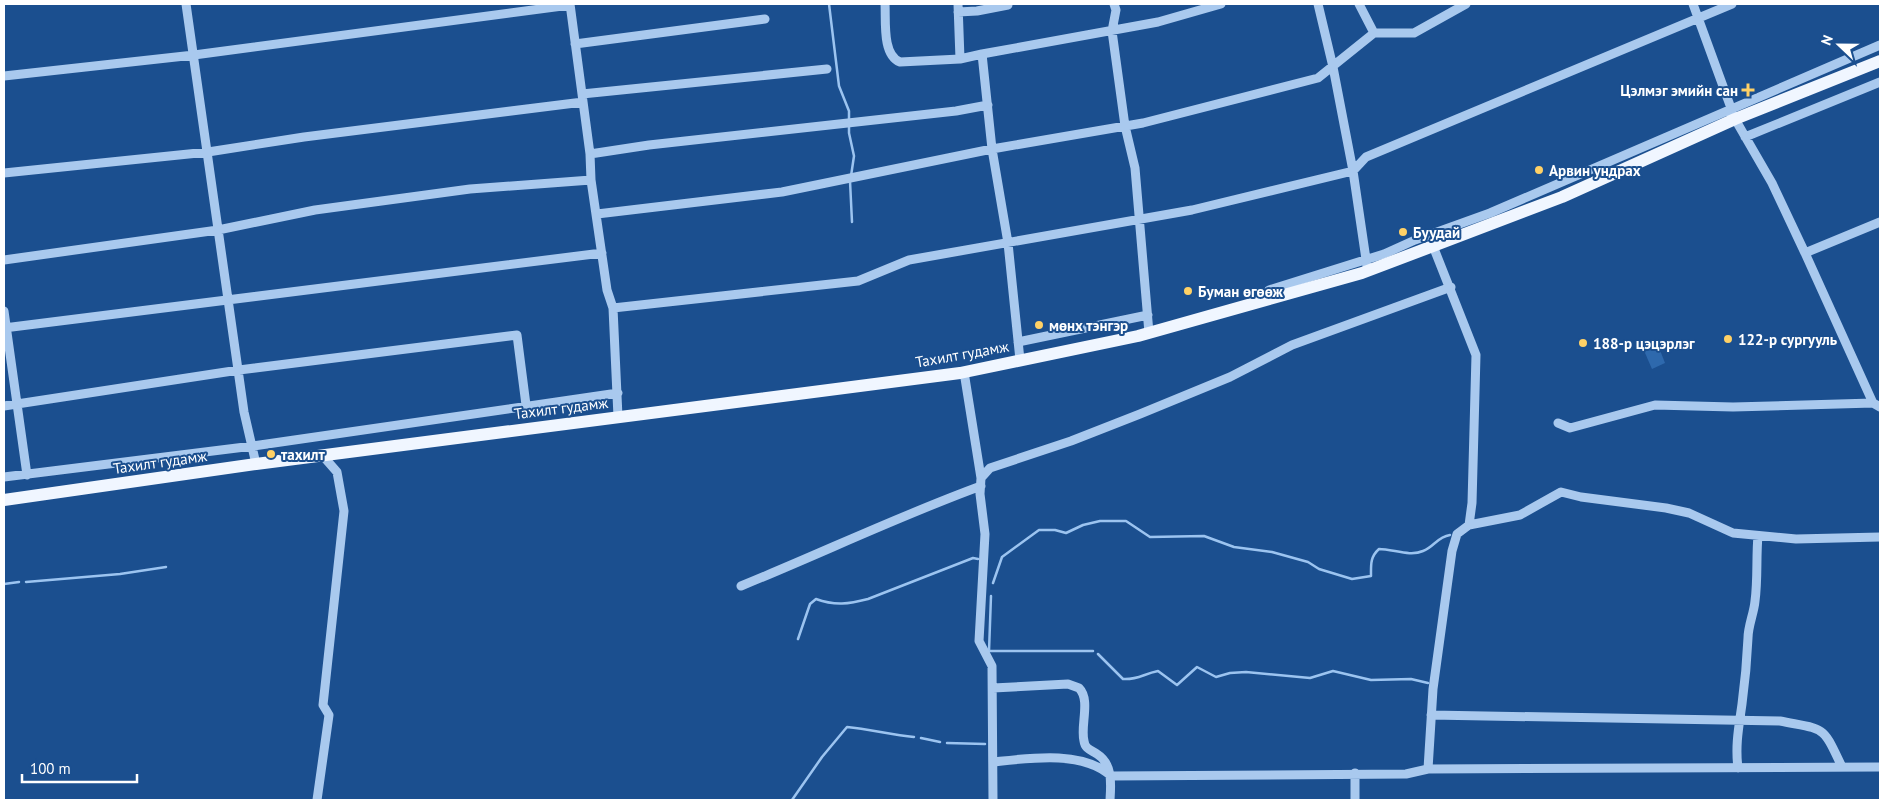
<svg xmlns="http://www.w3.org/2000/svg" width="1884" height="804" font-family="'PT Sans',sans-serif">
<style>
.green{fill:#2e69ad}
.lines{fill:none;stroke-linecap:round;stroke-linejoin:round}
.stream{stroke:#9cc4f0;stroke-width:2.5}
.minor{stroke:#a9c9ee;stroke-width:9}
.major{stroke:#f0f6ff;stroke-width:12}
.poi-dot{fill:#ffd166;stroke:#1b4f8f;stroke-width:2}
.labels{text-anchor:middle;dominant-baseline:central;stroke-width:4;stroke-linejoin:round;paint-order:stroke}
.poi-label{font-size:15px;font-weight:bold;fill:#fff;stroke:#1b4f8f;text-anchor:start}
.street-label{font-size:15px;fill:#fff;stroke:#1b4f8f}
</style>
<rect width="100%" height="100%" fill="#1b4f8f"/>
<path class="green" d="M1656,340L1665,363L1652,369L1642,346Z"/>
<g class="lines">
<path class="stream" d="M829,4L839,86L849,111V133L854,156L851,176
M850,181L852,222
M26,582L120,574L166,567
M993,583L1002,557L1039,530H1055L1066,533L1083,525L1100,521H1126L1150,537L1204,536L1234,547L1272,552L1308,562L1319,569L1352,579L1371,576C1371,565 1370,557 1379,549C1393,549 1410,557 1423,551C1434,547 1437,537 1450,535
M4,584L19,582
M991,596L989,651H1093
M798,639L810,604L816,599C835,606 849,604 868,599L973,558L978,559
M1098,654L1123,679C1138,680 1143,674 1158,671L1177,685L1197,667L1216,677L1230,673L1246,672L1310,678L1333,671L1371,680L1411,679L1428,683
M921,738L940,742
M947,743L985,744
M792,800L822,757L847,727C870,729 891,735 914,737"/>
<path class="minor" d="M186,4L244,412L256,464
M570,4L590,154L591,180L607,290L613,308L618,417
M885,4C886,21 882,55 900,62L960,59
M958,4L960,59L982,54L992,149L1008,243L1020,360
M1114,4L1116,10L1112,31L1125,126L1135,168L1149,333
M1318,4L1333,67L1353,171L1367,266
M1359,4L1374,33
M1693,4L1735,119L1772,183L1805,253L1880,222
M958,12L977,11L1008,5
M575,44L765,19
M982,54L1158,22L1221,4
M4,76L194,55L570,5
M582,94L827,69
M1745,137L1880,82
M590,154L649,145L956,111L988,105
M4,173L208,152L304,137L583,102
M597,214L782,192L992,149L1143,123L1318,78L1374,33H1414L1466,4
M1805,253L1873,403L1880,407
M4,260L218,230L315,210L470,189L591,180
M1269,299V290L1384,254L1415,240L1490,213L1880,45
M613,308L858,281L909,260L1192,210L1353,171L1366,157L1732,4
M4,311L27,475
M4,328L602,253
M1018,342L1148,315
M964,372L981,478L980,494L985,534L979,641L992,666L993,800
M4,406L239,370L517,335L526,405
M1558,423L1570,428L1655,405L1733,407L1873,403
M4,477L253,446L618,393
M981,478L990,468L1071,441L1140,414L1230,377L1292,345L1451,287
M1469,525L1520,515L1561,492L1581,497L1666,508L1689,513L1733,533L1796,539L1880,537
M741,586C822,553 899,516 981,486
M993,688L1068,684L1079,688C1091,700 1080,726 1084,741C1085,749 1091,750 1097,754C1113,764 1111,784 1110,800
M1431,715L1780,721C1825,730 1822,724 1842,767
M994,762C1029,758 1083,750 1111,776L1406,774L1428,769L1433,689L1452,551L1457,534L1469,525L1472,503L1476,355L1433,246
M1738,768C1735,745 1739,726 1742,704C1745,682 1747,660 1748,638C1748,626 1754,613 1755,601C1758,579 1756,557 1758,536
M1428,769L1880,767
M1355,773V800
M317,800L329,715L323,705L344,511L337,472L323,456"/>
<path class="major" d="M4,500L256,464L960,373L1138,336L1362,273L1562,197L1735,119L1880,61"/>
</g>
<g class="poi-dot">
<path d="M1745.5 82.5h5v5h5v5h-5v5h-5v-5h-5v-5h5z"/>
<circle cx="1539" cy="170" r="5"/>
<circle cx="1403" cy="232" r="5"/>
<circle cx="1188" cy="291" r="5"/>
<circle cx="1039" cy="325" r="5"/>
<circle cx="1728" cy="339" r="5"/>
<circle cx="1583" cy="343" r="5"/>
<circle cx="271" cy="454" r="5"/>
</g>
<g class="labels">
<g class="poi-label">
<text x="1738" y="90" text-anchor="end">Цэлмэг эмийн сан</text>
<text x="1549" y="170">Арвин ундрах</text>
<text x="1413" y="232">Буудай</text>
<text x="1198" y="291">Буман өгөөж</text>
<text x="1049" y="325">мөнх тэнгэр</text>
<text x="1738" y="339">122-р сургууль</text>
<text x="1593" y="343">188-р цэцэрлэг</text>
<text x="281" y="454">тахилт</text>
</g>
<g class="street-label">
<text transform="translate(962 354) rotate(-10)">Тахилт гудамж</text>
<text transform="translate(561 408) rotate(-7)">Тахилт гудамж</text>
<text transform="translate(160 462) rotate(-8)">Тахилт гудамж</text>
</g>
</g>
<rect width="1884" height="804" fill="none" stroke="#ffffff" stroke-width="10"/>
<g transform="translate(1839 45) rotate(292)" stroke="#1b4f8f" stroke-width="4" paint-order="stroke">
<path d="M0-4L9 19L0 12L-9 19Z" fill="#ffffff"/>
<text y="-8" font-size="14" font-weight="bold" text-anchor="middle" fill="#ffffff">N</text>
</g>
<path d="M22 774v8h115v-8" fill="none" stroke="#ffffff" stroke-width="2.5"/>
<text x="30" y="774" font-size="15" fill="#ffffff" stroke="#1b4f8f" stroke-width="4" paint-order="stroke">100 m</text>
</svg>
